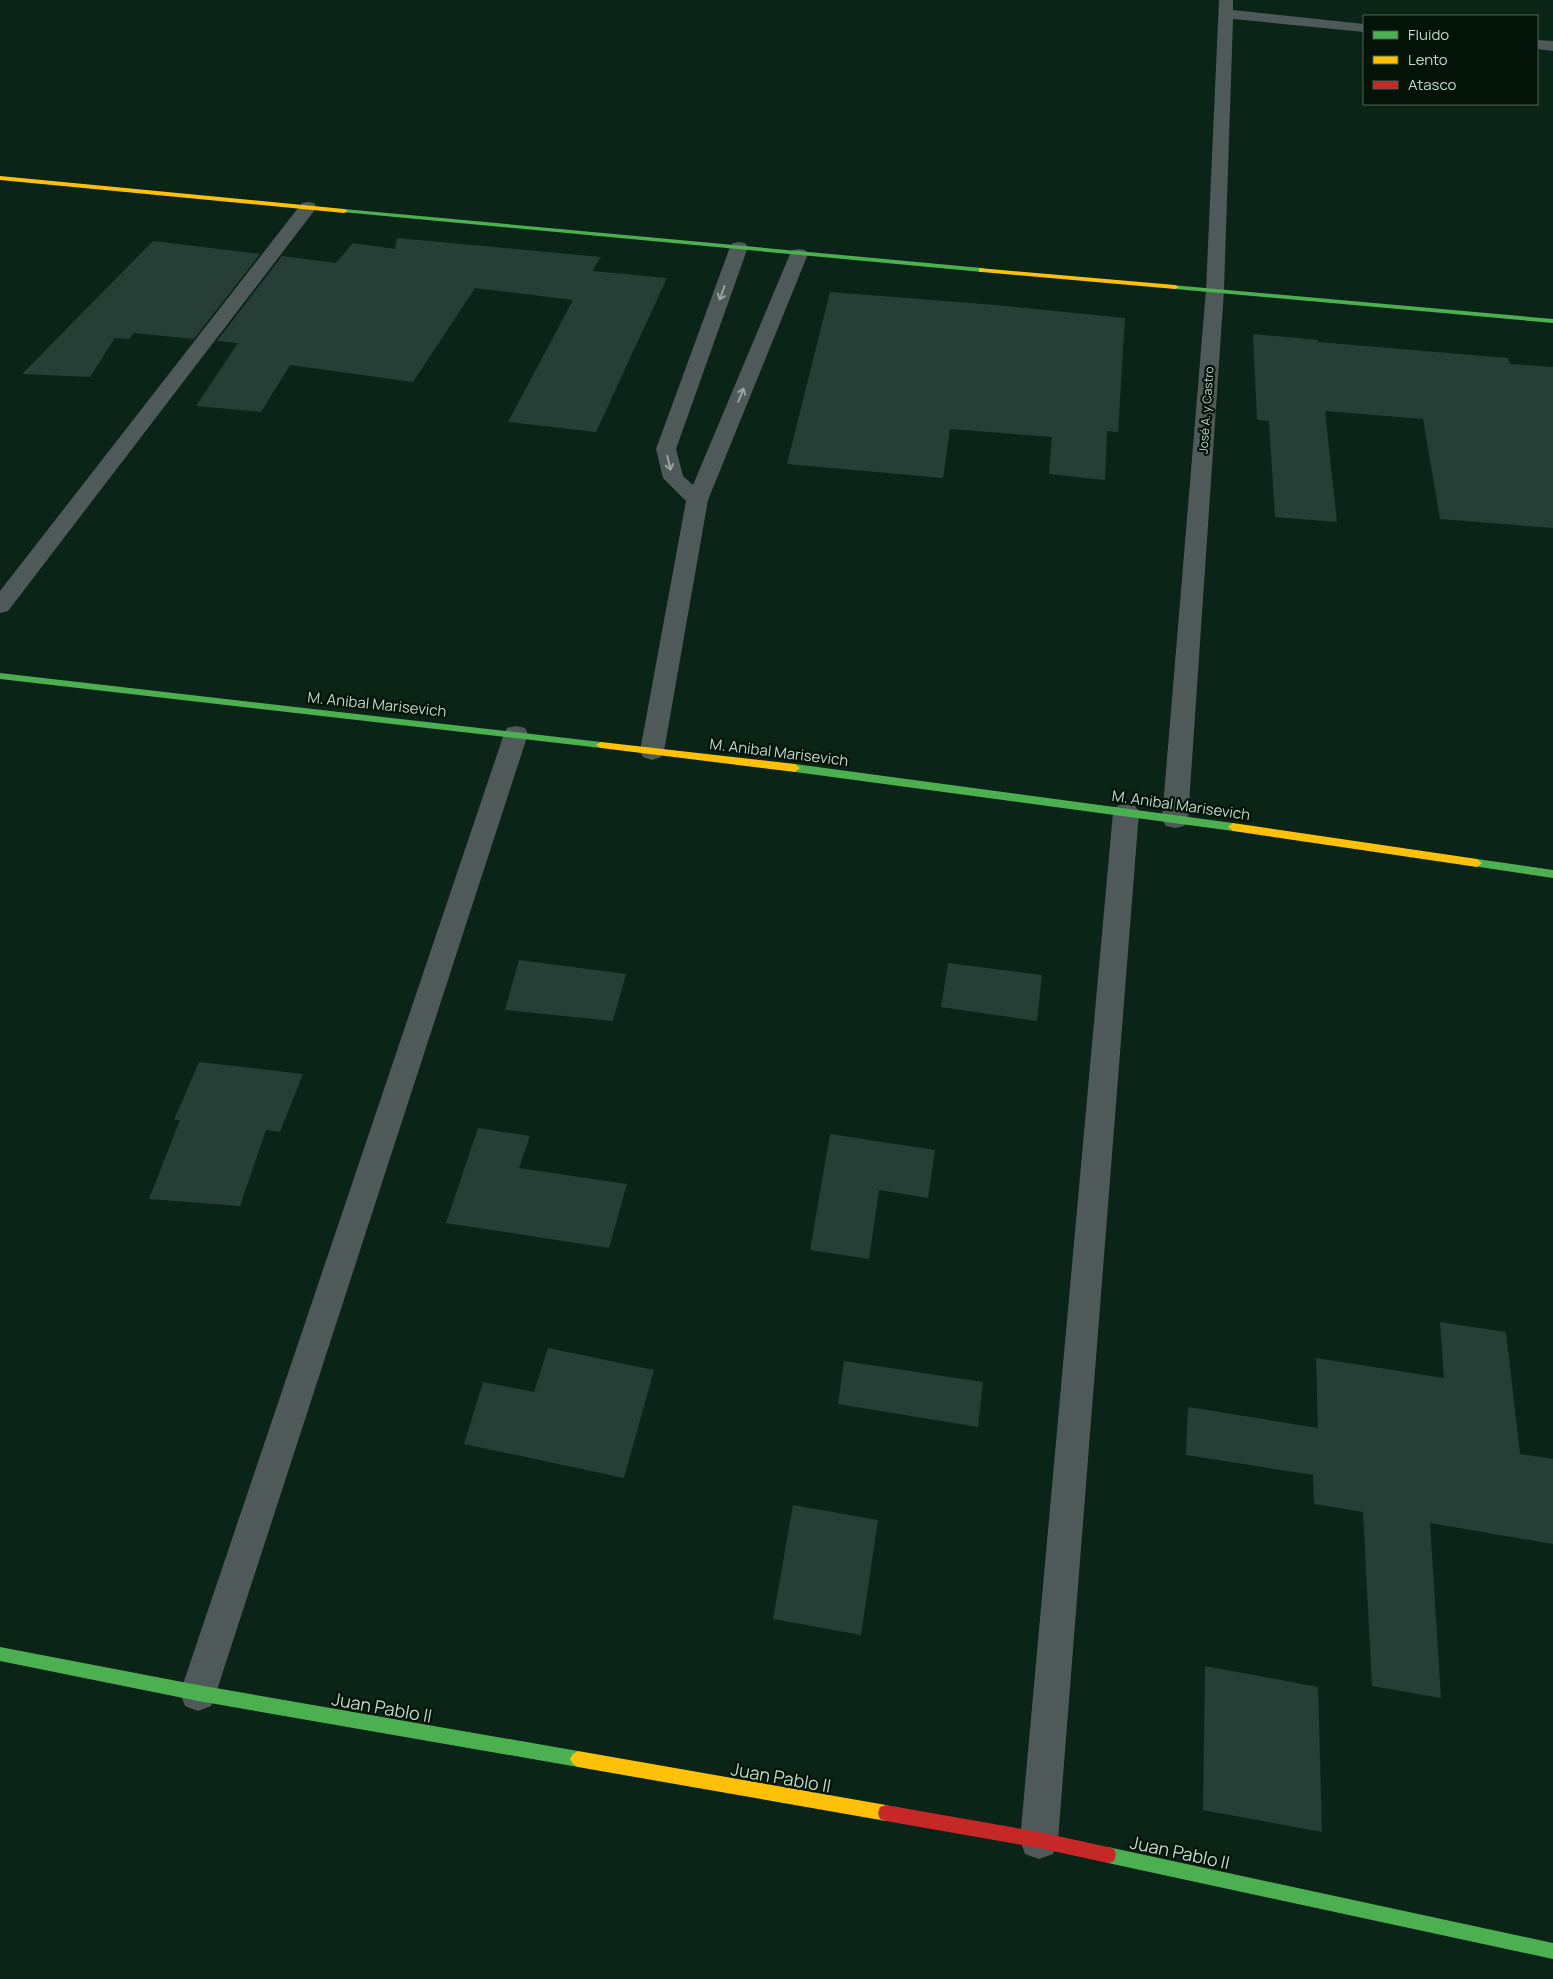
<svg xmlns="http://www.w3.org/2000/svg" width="1553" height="1979" font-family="Manrope,sans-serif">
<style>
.building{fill:#273e36}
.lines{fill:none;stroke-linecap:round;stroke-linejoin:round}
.street{fill:#50595a;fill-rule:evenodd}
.fast{fill:#4caf50;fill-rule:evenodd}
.slow{fill:#ffc107;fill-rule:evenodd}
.jam{fill:#c62828;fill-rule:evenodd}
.oneway{stroke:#94a69d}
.labels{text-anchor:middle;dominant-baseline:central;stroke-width:4.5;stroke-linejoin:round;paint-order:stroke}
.far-street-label{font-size:12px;fill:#c2d9c9;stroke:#031308}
.street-label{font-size:15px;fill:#c2d9c9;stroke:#031308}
.near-street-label{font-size:18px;fill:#c2d9c9;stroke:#031308}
</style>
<rect width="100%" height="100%" fill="#0a2417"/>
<path class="building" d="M397,238L601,257L592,271L667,278L596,432L508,422L573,300L475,288L413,382L290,365L261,412L196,406L238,343L217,341L282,256L336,263L353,243L395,249Z
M153,241L260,254L194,339L134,333L129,339L115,338L90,377L22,374Z
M830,292L996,305L1125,318L1118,432L1107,431L1105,480L1049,474L1052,437L950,429L943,478L787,464Z
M1253,334L1318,340V342L1508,358L1510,364L1553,367V528L1440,519L1423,419L1325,411L1337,522L1275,517L1269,421L1257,420Z
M519,960L626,974L613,1021L505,1010Z
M948,963L1042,975L1037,1021L941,1007Z
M199,1062L303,1074L280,1132L266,1130L240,1206L149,1199L180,1120H174Z
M478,1128L530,1136L519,1168L627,1184L609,1248L446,1223Z
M830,1134L935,1150L928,1198L879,1190L869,1259L810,1250Z
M1440,1322L1506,1332L1520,1454L1553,1459V1544L1430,1523L1441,1698L1372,1686L1363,1512L1314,1504L1313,1475L1186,1455L1188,1407L1318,1428L1316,1358L1444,1378Z
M548,1348L654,1370L624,1478L464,1444L483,1382L534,1392Z
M844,1361L983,1382L978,1427L838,1404Z
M793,1505L878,1520L861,1635L773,1619Z
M1205,1666L1318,1687L1322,1832L1203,1810Z"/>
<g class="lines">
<path class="street" d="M1219,0H1233V10L1364,24V32L1233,19L1224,290L1188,819L1184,826L1175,828L1166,826L1162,819L1206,290Z
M1537,40L1553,41V51L1537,49Z
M308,202L314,203L317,207L314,211L8,611L0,613V591L302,203Z
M739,242L745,243L748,247L676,449L683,476L693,485L790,254L793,250L799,249L805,250L808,254L708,500L664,751L661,757L652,760L643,757L640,751L686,501L663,478L656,449L730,247L733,243Z
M516,726L525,728L528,734L216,1693L211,1706L198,1711L185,1706L180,1693L504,734L507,728Z
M1126,803L1135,806L1139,812L1058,1840L1053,1854L1039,1859L1025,1854L1020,1840L1113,812L1117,806Z"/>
<path class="fast" d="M344,209L982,268L986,270L982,272L342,212V210Z
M1172,285L1553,319V323L1175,289L1171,287Z
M0,673L601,742L606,745L601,748L0,679Z
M795,764L1233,823L1238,827L1233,831L795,772L790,768Z
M1477,859L1553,870V878L1473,866L1472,863Z
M0,1647L198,1685L578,1751L583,1754L586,1759L583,1764L578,1767L198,1701L0,1661Z
M1108,1847L1553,1943V1959L1108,1863L1102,1861L1100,1855L1102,1849Z"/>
<path class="slow" d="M0,176L344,209L348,211L344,213L0,180Z
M979,268L1175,285L1179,287L1175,289L982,272H979Z
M601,742L795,764L800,768L795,772L601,748L596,745Z
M1233,823L1477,859L1482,863L1477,867L1233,831L1228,827Z
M578,1751L886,1805L892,1807L894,1813L892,1819L886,1821L578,1767L573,1764L570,1759L573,1754Z"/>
<path class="jam" d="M886,1805L1039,1832L1108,1847L1114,1849L1116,1855L1114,1861L1108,1863L1039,1848L886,1821L880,1819L878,1813L880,1807Z"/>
</g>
<defs><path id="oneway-shaft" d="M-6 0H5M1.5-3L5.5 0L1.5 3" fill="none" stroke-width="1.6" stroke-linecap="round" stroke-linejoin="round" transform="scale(1.25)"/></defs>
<g class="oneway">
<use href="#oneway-shaft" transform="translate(722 293) rotate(110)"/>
<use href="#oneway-shaft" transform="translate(741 395) rotate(-68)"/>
<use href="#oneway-shaft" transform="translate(669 463) rotate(77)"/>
</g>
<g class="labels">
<g class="far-street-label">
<text transform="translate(1206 410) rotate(-86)">José A. y Castro</text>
</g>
<g class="street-label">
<text transform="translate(377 704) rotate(6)">M. Anibal Marisevich</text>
<text transform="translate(779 752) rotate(7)">M. Anibal Marisevich</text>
<text transform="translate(1181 805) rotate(8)">M. Anibal Marisevich</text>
</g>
<g class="near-street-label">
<text transform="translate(382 1707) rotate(10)">Juan Pablo II</text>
<text transform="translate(781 1777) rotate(10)">Juan Pablo II</text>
<text transform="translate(1180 1852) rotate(12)">Juan Pablo II</text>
</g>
</g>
<rect x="1363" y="15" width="175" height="90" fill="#031308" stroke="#4f6255"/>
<rect x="1373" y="31" width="25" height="8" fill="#4caf50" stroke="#4f6255"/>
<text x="1408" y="40" font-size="15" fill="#c2d9c9">Fluido</text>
<rect x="1373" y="56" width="25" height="8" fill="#ffc107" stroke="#4f6255"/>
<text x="1408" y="65" font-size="15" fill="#c2d9c9">Lento</text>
<rect x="1373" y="81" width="25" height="8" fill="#c62828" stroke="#4f6255"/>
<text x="1408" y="90" font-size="15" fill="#c2d9c9">Atasco</text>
</svg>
